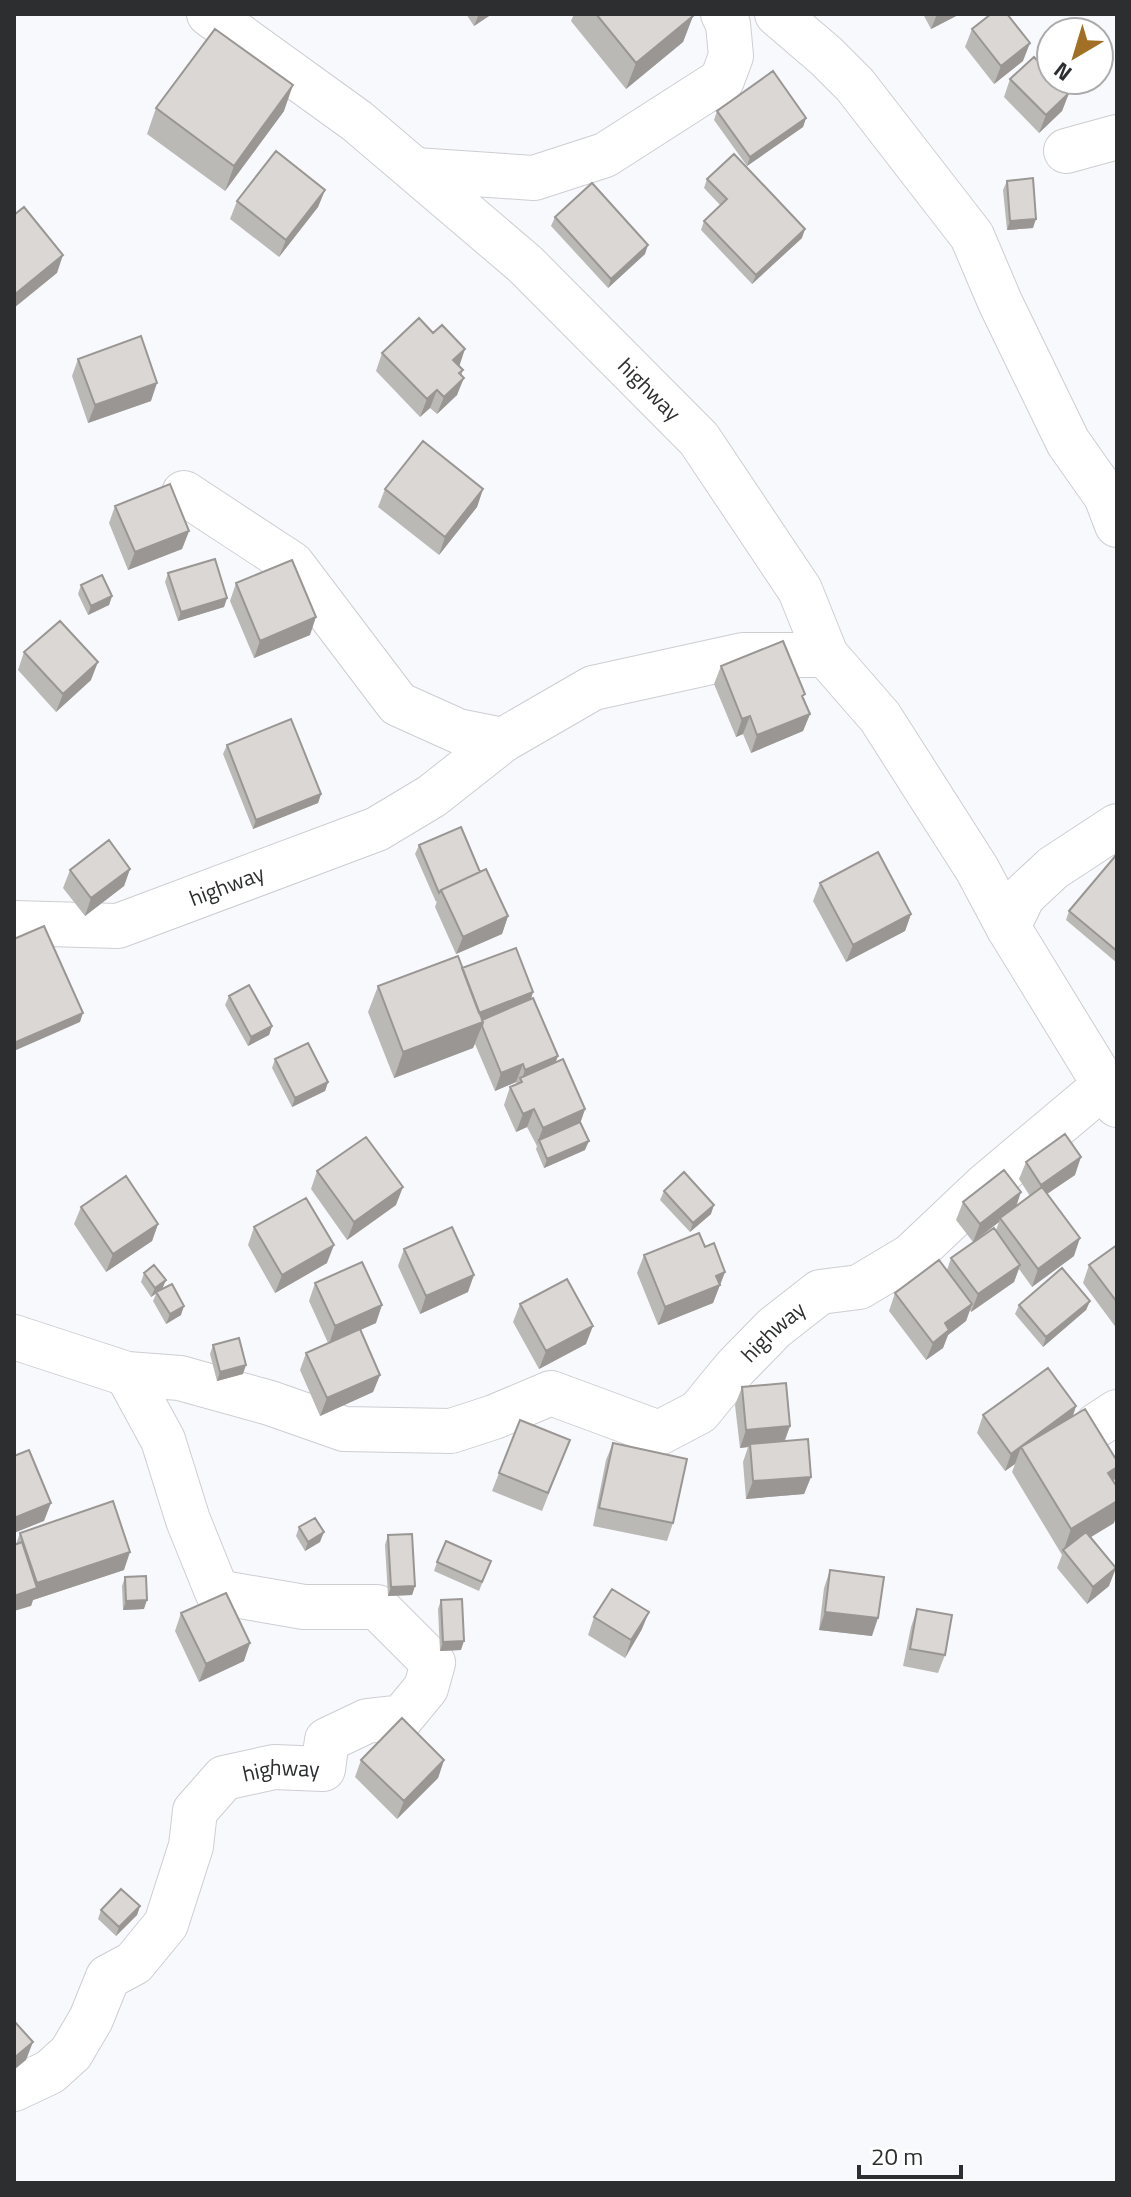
<svg xmlns="http://www.w3.org/2000/svg" width="1131" height="2197" font-family="'Titillium Web',sans-serif">
<style>
.lines{fill:none;stroke-linecap:round;stroke-linejoin:round}
.minor-casing{stroke:#cdced2;stroke-width:46}
.minor{stroke:#fff;stroke-width:44}
.wall{fill:#bbb9b6}
.shaded-wall{fill:#999694}
.building{fill:#dad7d4;stroke:#999694;stroke-width:2}
.labels{text-anchor:middle;dominant-baseline:central;stroke-width:6;stroke-linejoin:round;paint-order:stroke}
.street-label{font-size:22px;fill:#2d2e2f;stroke:#fff}
</style>
<rect width="100%" height="100%" fill="#f8f9fd"/>
<g class="lines">
<defs>
<g id="minor">
<path id="s1" d="M209,14L357,121L525,264L699,439L800,590L826,655L880,717L977,869L1008,927L1117,1105"/>
<path d="M777,14L826,56L855,85L972,236L1000,302L1068,442L1106,496L1117,525"/>
<path d="M1066,151L1117,137"/>
<path d="M415,170L534,178L605,155L722,80L731,56L728,24L723,14"/>
<path d="M184,493L292,564L398,704L458,731L503,740L593,688L743,655H826"/>
<path id="s2" d="M14,923L118,926L377,829L432,796L503,740"/>
<path d="M1008,927L1023,896L1053,868L1117,826"/>
<path id="s3" d="M14,1337L127,1374L180,1378L270,1403L344,1429L451,1431L494,1417L551,1393L659,1433L699,1412L735,1368L774,1328L820,1292L859,1287L911,1256L986,1185L1105,1085"/>
<path d="M1097,1425L1117,1412"/>
<path id="s4" d="M14,2089L50,2072L71,2053L91,2019L108,1977L134,1963L166,1924L191,1846L195,1811L224,1778L274,1767L323,1769L327,1740L367,1721L402,1717L426,1688L433,1663L377,1607H304L217,1592L188,1520L163,1440L127,1374"/>
</g>
</defs>
<use href="#minor" class="minor-casing"/>
<use href="#minor" class="minor"/>
</g>
<path class="wall" d="M466,14H492L474,26Z
M574,14H691L693,16L683,42L626,89L571,21Z
M923,14H960L931,29Z
M972,29L1023,61L994,84L965,47Z
M1010,79L1069,93L1062,111L1039,133L1004,97Z
M156,108L284,111L225,191L147,134Z
M717,111L806,118L803,127L747,166L714,120Z
M707,179L802,238L752,284L701,230L704,221L721,206L704,188Z
M1007,181L1033,228L1007,230L1003,190Z
M325,190L318,207L279,257L230,219L237,201Z
M555,217L645,254L608,288L551,226Z
M382,353L461,375L457,395L437,414L430,408L420,417L376,371Z
M78,359L151,401L88,423L72,376Z
M385,489H483L477,507L439,555L378,507Z
M115,506L189,531L182,549L128,570L109,523Z
M168,573L227,598L224,607L178,621L165,582Z
M236,583L310,635L254,658L230,601Z
M81,585L112,596L109,605L88,615L78,594Z
M24,652L91,680L56,712L18,670Z
M721,666L804,698L810,714L803,731L751,753L743,734L736,737L714,684Z
M227,745L321,794L318,803L253,829L223,754Z
M419,845L480,872L508,916L502,934L456,954L435,907L437,901L436,902L415,854Z
M1117,854V963L1066,920L1069,911Z
M130,869L124,886L85,916L63,888L70,870Z
M820,883L911,914L905,931L846,962L813,901Z
M462,968L533,992L531,999L555,1063L585,1109L580,1123L585,1150L544,1168L536,1149L537,1146L527,1127L516,1132L504,1105L510,1087L517,1084L516,1082L495,1091L475,1044L473,1048L394,1078L368,1012L378,986Z
M229,996L272,1026L269,1035L248,1046L225,1005Z
M275,1059L328,1082L325,1091L292,1107L272,1068Z
M1026,1162L1075,1175L1047,1194L1074,1256L1032,1287L1019,1269L1014,1282L971,1312L970,1310L966,1321L948,1335L943,1348L926,1360L889,1311L895,1293L947,1270L951,1258L996,1230L999,1222L973,1242L956,1220L963,1202L1016,1206L1030,1196L1019,1179Z
M317,1171L396,1205L347,1240L311,1189Z
M664,1191L711,1214L690,1232L660,1200Z
M81,1207L158,1224L152,1241L106,1272L74,1224Z
M254,1227L327,1263L275,1293L248,1245Z
M1117,1245V1329L1083,1283L1089,1265Z
M705,1247L725,1272L713,1303L658,1325L637,1273L644,1255Z
M404,1249L468,1292L420,1314L398,1266Z
M144,1273L166,1280L162,1289L181,1315L166,1324L153,1301L156,1294L151,1297L141,1282Z
M315,1283L376,1323L360,1330L380,1375L373,1392L320,1416L300,1370L306,1353L328,1343L309,1301Z
M1090,1301L1086,1310L1043,1347L1015,1314L1019,1305Z
M520,1304L586,1344L539,1369L513,1322Z
M213,1345L243,1374L217,1381L210,1354Z
M742,1387L790,1426L785,1441L811,1477L804,1494L746,1499L743,1462L748,1447L740,1448L735,1405Z
M1076,1406L1073,1416L1114,1482V1523L1090,1537L1109,1586L1087,1604L1057,1568L1062,1555L1012,1472L1015,1464L1005,1471L977,1433L983,1415Z
M613,1443L673,1523L667,1541L593,1526L606,1460Z
M563,1458L542,1511L492,1491L499,1473Z
M299,1527L320,1542L305,1551L296,1536Z
M20,1533L124,1570L33,1600L31,1606L16,1544Z
M388,1535L415,1586L412,1595L388,1596L385,1545Z
M491,1561L479,1591L434,1571L437,1562Z
M830,1570L872,1636L819,1630L824,1588Z
M125,1577L144,1609L123,1610L122,1586Z
M441,1600L461,1650L440,1651L438,1609Z
M917,1609L945,1655L938,1673L903,1666L911,1627Z
M181,1613L244,1661L199,1682L175,1631Z
M594,1617L642,1629L625,1658L588,1635Z
M361,1760H444L438,1778L397,1819L355,1777Z
M140,1906L137,1915L116,1936L98,1919L101,1910Z"/>
<path class="shaded-wall" d="M479,14H492L474,26Z
M937,14H960L931,29Z
M693,16L683,42L626,89L636,63Z
M1030,43L1023,61L994,84L1001,66Z
M293,85L284,111L225,191L234,166Z
M1069,93L1062,111L1039,133L1046,115Z
M806,118L803,127L747,166L750,157Z
M325,190L318,207L279,257L286,240Z
M1036,219L1033,228L1007,230L1010,221Z
M805,229L802,238L752,284L756,275Z
M648,245L645,254L608,288L611,279Z
M63,255L57,273L14,308V295Z
M465,349L459,367L453,360Z
M463,370L458,383L464,378L457,395L437,414L444,397Z
M157,383L151,401L88,423L95,405Z
M437,390L430,408L420,417L427,399Z
M483,489L477,507L439,555L445,537Z
M189,531L182,549L128,570L135,552Z
M112,596L109,605L88,615L91,606Z
M227,598L224,607L178,621L181,612Z
M316,617L310,635L254,658L260,641Z
M98,662L91,680L56,712L63,694Z
M810,714L803,731L751,753L757,735Z
M750,716L743,734L736,737L742,719Z
M321,794L318,803L253,829L256,820Z
M130,869L124,886L85,916L91,898Z
M911,914L905,931L846,962L853,945Z
M508,916L502,934L456,954L463,937Z
M533,992L527,1010L482,1026L473,1048L394,1078L403,1052L477,1014Z
M83,1013L80,1022L14,1051V1043Z
M272,1026L269,1035L248,1046L251,1037Z
M558,1056L551,1074L522,1082L521,1081L525,1070Z
M523,1064L516,1082L495,1091L501,1073Z
M328,1082L325,1091L292,1107L295,1098Z
M534,1109L527,1127L516,1132L523,1114Z
M585,1109L579,1127L539,1140L536,1146L543,1128Z
M589,1141L585,1150L544,1168L547,1159Z
M1081,1157L1075,1175L1035,1202L1041,1185Z
M403,1187L396,1205L347,1240L354,1222Z
M1021,1192L1015,1210L1000,1218L999,1222L973,1242L980,1224Z
M714,1205L711,1214L690,1232L693,1223Z
M158,1224L152,1241L106,1272L113,1254Z
M1080,1238L1074,1256L1032,1287L1038,1269Z
M334,1245L327,1263L275,1293L282,1275Z
M1020,1265L1014,1282L971,1312L978,1294Z
M725,1272L713,1303L658,1325L665,1307L716,1276Z
M474,1275L468,1292L420,1314L426,1296Z
M166,1280L162,1289L151,1297L155,1288Z
M1090,1301L1086,1310L1043,1347L1046,1337Z
M972,1304L966,1321L948,1335L943,1348L926,1360L933,1343L945,1323Z
M382,1305L376,1323L329,1344L335,1326Z
M184,1306L181,1315L166,1324L170,1314Z
M593,1326L586,1344L539,1369L546,1351Z
M246,1365L243,1374L217,1381L220,1372Z
M380,1375L373,1392L320,1416L327,1398Z
M1076,1406L1070,1424L1021,1447L1015,1464L1005,1471L1011,1454Z
M790,1426L783,1444H750L748,1447L740,1448L746,1430Z
M1117,1467V1474L1110,1491L1108,1473Z
M811,1477L804,1494L746,1499L753,1481Z
M1117,1501V1514L1114,1523L1065,1553L1063,1550L1062,1555L1071,1529Z
M51,1503L44,1521L14,1533V1518Z
M324,1532L320,1542L305,1551L308,1542Z
M130,1552L124,1570L33,1600L31,1606L14,1611V1596L35,1588L37,1583Z
M1116,1568L1109,1586L1087,1604L1093,1587Z
M415,1586L412,1595L388,1596L391,1587Z
M147,1600L144,1609L123,1610L126,1601Z
M649,1612L642,1629L625,1658L631,1640Z
M825,1612L878,1618L872,1636L819,1630Z
M464,1641L461,1650L440,1651L443,1642Z
M250,1643L244,1661L199,1682L206,1664Z
M444,1760L438,1778L397,1819L404,1801Z
M140,1906L137,1915L116,1936L119,1927Z
M33,2042L26,2060L14,2070V2058Z"/>
<path class="building" d="M596,14H691L693,16L636,63Z
M991,14H1007L1030,43L1001,66L972,29Z
M215,29L293,85L234,166L156,108Z
M1034,57L1051,75V80H1056L1069,93L1046,115L1010,79Z
M773,71L806,118L750,157L717,111Z
M276,151L325,190L286,240L237,201Z
M734,154L805,229L756,275L704,221L727,199L707,179Z
M1033,178L1036,219L1010,221L1007,181Z
M592,183L648,245L611,279L555,217Z
M24,207L63,255L14,295V215Z
M419,318L433,333L442,325L465,349L453,360L463,370L459,373L464,378L444,397L437,390L427,399L382,353Z
M141,336L157,383L95,405L78,359Z
M423,441L483,489L445,537L385,489Z
M170,484L189,531L135,552L115,506Z
M215,559L227,598L181,612L168,573Z
M292,560L316,617L260,641L236,583Z
M102,575L112,596L91,606L81,585Z
M60,621L98,662L63,694L24,652Z
M783,641L805,694L802,696L810,714L757,735L750,716L742,719L721,666Z
M291,719L321,794L256,820L227,745Z
M461,827L480,872L441,890L439,893L419,845Z
M109,840L130,869L91,898L70,870Z
M878,852L911,914L853,945L820,883Z
M1117,854V951L1069,911Z
M486,869L508,916L463,937L441,890Z
M44,926L83,1013L14,1043V939Z
M516,948L533,992L479,1013L462,968Z
M458,956L483,1022L403,1052L378,986Z
M249,985L272,1026L251,1037L229,996Z
M533,998L558,1056L525,1070L523,1064L501,1073L482,1026L483,1022L482,1020Z
M308,1043L328,1082L295,1098L275,1059Z
M563,1059L585,1109L543,1128L534,1109L523,1114L510,1087L522,1082L520,1078Z
M580,1122L589,1141L547,1159L539,1140Z
M1065,1134L1081,1157L1041,1185L1026,1162Z
M366,1137L403,1187L354,1222L317,1171Z
M1004,1170L1021,1192L980,1224L963,1202Z
M684,1172L714,1205L693,1223L664,1191Z
M126,1176L158,1224L113,1254L81,1207Z
M1042,1187L1080,1238L1038,1269L1000,1218Z
M306,1198L334,1245L282,1275L254,1227Z
M452,1227L474,1275L426,1296L404,1249Z
M994,1228L1020,1265L978,1294L951,1258Z
M699,1233L705,1247L714,1243L725,1272L716,1276L720,1285L665,1307L644,1255Z
M1117,1245V1302L1089,1265Z
M939,1260L972,1304L945,1323L949,1330L933,1343L895,1293Z
M362,1262L382,1305L335,1326L315,1283Z
M154,1265L166,1280L155,1288L144,1273Z
M1062,1268L1090,1301L1046,1337L1019,1305Z
M567,1279L593,1326L546,1351L520,1304Z
M172,1284L184,1306L170,1314L156,1292Z
M360,1329L380,1375L327,1398L306,1353Z
M239,1338L246,1365L220,1372L213,1345Z
M1048,1368L1076,1406L1011,1454L983,1415Z
M786,1383L790,1426L746,1430L742,1387Z
M1085,1409L1117,1461V1467L1108,1473L1117,1487V1501L1071,1529L1021,1447Z
M520,1420L570,1440L548,1493L499,1473Z
M808,1439L811,1477L753,1481L750,1444Z
M613,1443L687,1459L673,1523L599,1508Z
M29,1450L51,1503L14,1518V1456Z
M113,1501L130,1552L37,1583L20,1533Z
M315,1518L324,1532L308,1542L299,1527Z
M1086,1532L1116,1568L1093,1587L1063,1550Z
M412,1534L415,1586L391,1587L388,1535Z
M446,1541L491,1561L482,1582L437,1562Z
M22,1542L37,1588L14,1596V1545Z
M830,1570L884,1577L878,1618L825,1612Z
M146,1576L147,1600L126,1601L125,1577Z
M612,1589L649,1612L631,1640L594,1617Z
M226,1593L250,1643L206,1664L181,1613Z
M462,1599L464,1641L443,1642L441,1600Z
M917,1609L952,1615L945,1655L910,1649Z
M402,1718L444,1760L404,1801L361,1760Z
M121,1889L140,1906L119,1927L101,1910Z
M14,2021L33,2042L14,2058Z"/>
<g class="labels">
<g class="street-label">
<text stroke="none"><textPath href="#s1" startOffset="580">highway</textPath></text>
<text stroke="none"><textPath href="#s2" startOffset="220">highway</textPath></text>
<text stroke="none"><textPath href="#s3" startOffset="828">highway</textPath></text>
<text stroke="none"><textPath href="#s4" startOffset="452">highway</textPath></text>
</g>
</g>
<rect width="1131" height="2197" fill="none" stroke="#2d2e2f" stroke-width="32"/>
<g transform="translate(1075 56) rotate(218)"><circle r="38" fill="#ffffff" stroke="#ababac" stroke-width="2"/>
<path d="M0-6L14 30L0 20L-14 30Z" fill="#a27025"/>
<text y="-12" font-size="22" font-weight="bold" text-anchor="middle" fill="#2d2e2f">N</text>
</g>
<path d="M859 2165v12h102v-12" fill="none" stroke="#2d2e2f" stroke-width="4"/>
<text x="871" y="2165" font-size="24" fill="#2d2e2f" stroke="#ffffff" stroke-width="6" paint-order="stroke">20 m</text>
</svg>
